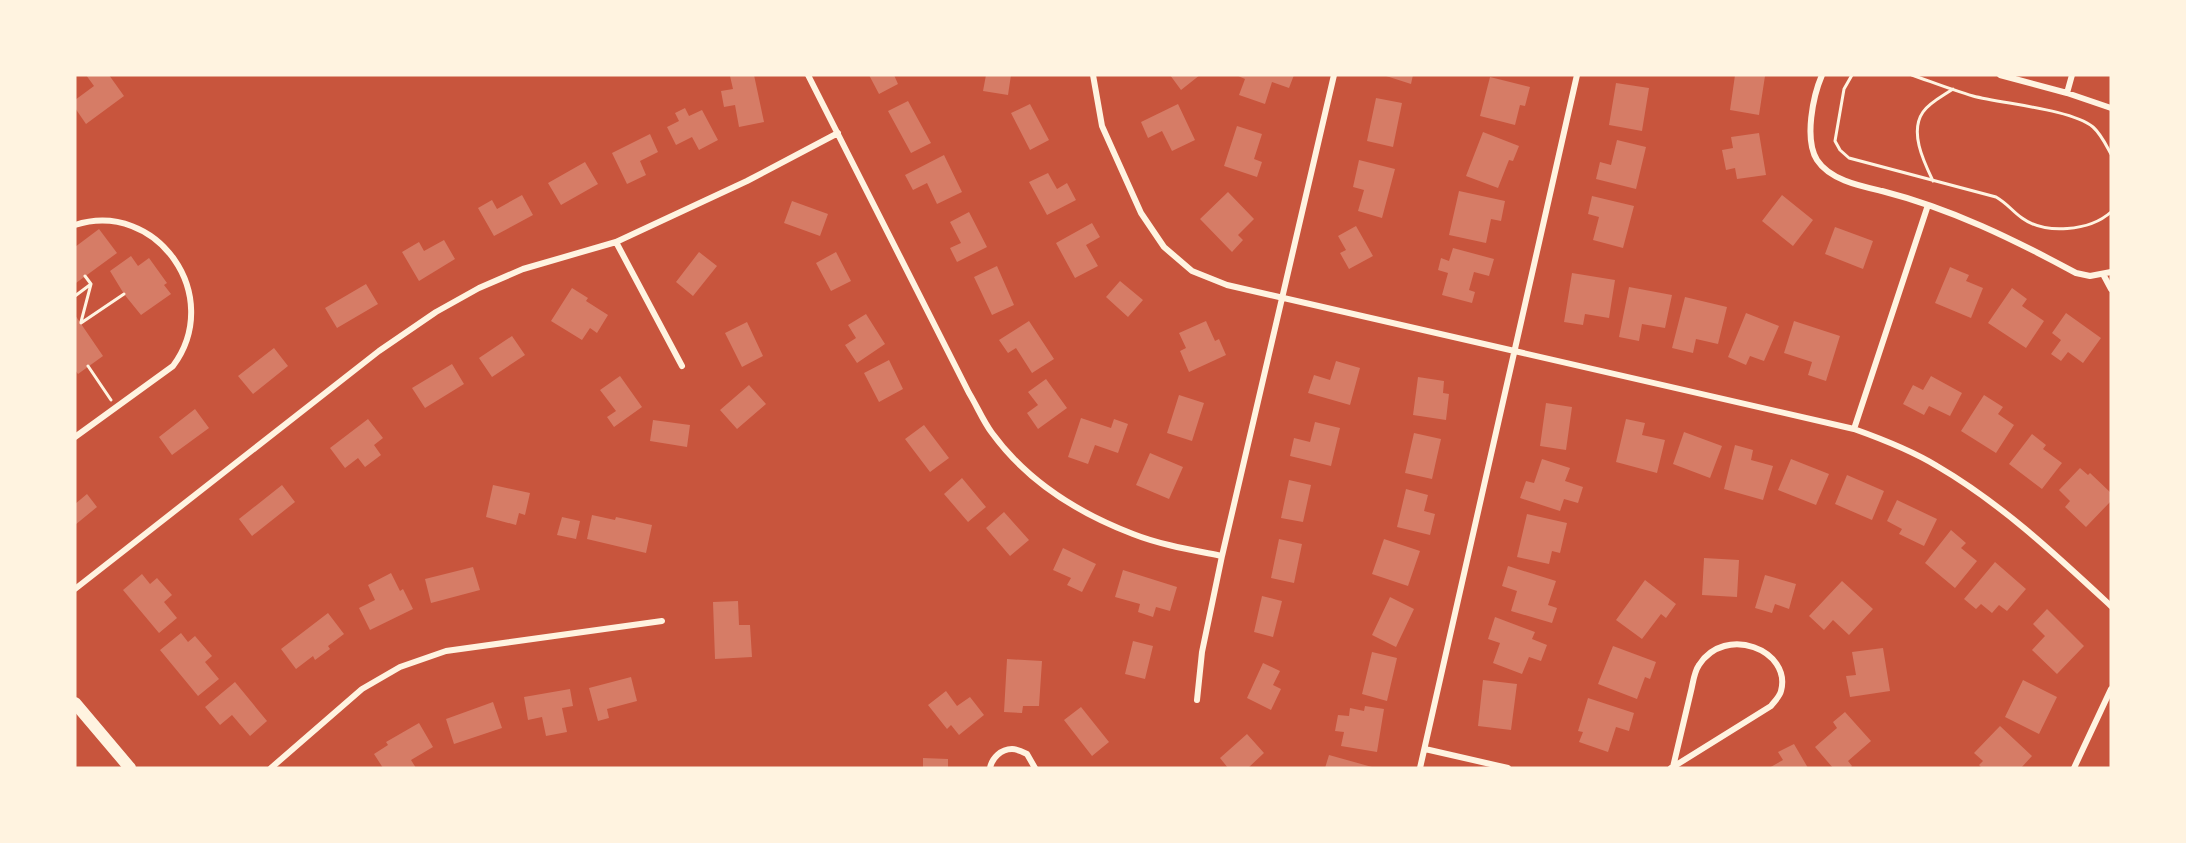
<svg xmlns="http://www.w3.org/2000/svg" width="2186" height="843" font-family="Karla,sans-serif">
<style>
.building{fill:#d67c66}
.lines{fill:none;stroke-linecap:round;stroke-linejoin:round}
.path{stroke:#fff3e0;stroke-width:3}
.minor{stroke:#fff3e0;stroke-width:6}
.secondary{stroke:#fff3e0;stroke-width:12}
</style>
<rect width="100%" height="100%" fill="#c8553d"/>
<path class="building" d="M86,75H109L124,96L86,124L75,108V100L94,86Z
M735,75H754L764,122L739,127L735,105L724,107L721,91L733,89L730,76Z
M869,75H894L898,84L879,94Z
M986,75H1011L1008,95L983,91Z
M1170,75H1200L1181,90Z
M1236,75H1294L1289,88L1272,82L1265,104L1239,95L1245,79Z
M1383,75H1413L1411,84Z
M1735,75L1765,76L1759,115L1730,110Z
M1490,77L1530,87L1525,106L1520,105L1515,125L1480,116Z
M1616,83L1649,88L1642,131L1609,125Z
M1376,98L1402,103L1393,147L1367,141Z
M908,101L931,143L911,153L888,111Z
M1030,104L1049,140L1030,150L1011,113Z
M1178,104L1195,140L1172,151L1162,131L1148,138L1141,122Z
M685,108L689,116L702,110L718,140L699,150L692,137L676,145L667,127L679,121L675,113Z
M1237,126L1262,134L1254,159L1262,162L1257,177L1224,166Z
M1483,132L1519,146L1513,161L1509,160L1498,188L1466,176Z
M1759,133L1766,175L1737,179L1735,168L1726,170L1722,150L1733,148L1731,137Z
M650,134L658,152L640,161L646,175L627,184L612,153Z
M1617,140L1646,147L1636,189L1596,179L1600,162L1611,165Z
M944,155L962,192L937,204L927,183L913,190L905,175Z
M1359,160L1395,169L1382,218L1358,211L1364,190L1353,187Z
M585,162L598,184L561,205L548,183Z
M1048,173L1057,189L1067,183L1076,200L1047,215L1029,182Z
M1459,191L1505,201L1501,221L1491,219L1486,243L1449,235Z
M1228,192L1254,219L1238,235L1243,240L1232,252L1200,219Z
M522,195L533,215L494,236L478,208L492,200L497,209Z
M1782,195L1813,220L1793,246L1762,221Z
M1592,196L1634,206L1623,248L1593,240L1599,217L1588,214Z
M792,201L828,214L820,236L784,223Z
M969,212L987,247L957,262L950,248L961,243L950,222Z
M1092,223L1100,237L1086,245L1098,266L1075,278L1056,243Z
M1356,226L1373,256L1349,269L1340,253L1346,250L1338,236Z
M1835,227L1873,241L1863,269L1825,254Z
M99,229L117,253L76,283L75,247Z
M444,240L455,259L419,281L402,252L419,242L424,251Z
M1453,248L1494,259L1489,276L1474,272L1469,290L1475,292L1472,303L1442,295L1448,273L1438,270L1441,258L1449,261Z
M699,252L717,266L693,296L676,282Z
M836,252L851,281L831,291L816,263Z
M131,256L138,266L149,258L167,283L164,285L171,294L141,315L124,294L110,271Z
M997,266L1014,305L992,315L974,277Z
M1950,267L1969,275L1966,281L1983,288L1971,318L1935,303Z
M1572,273L1615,280L1609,318L1585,314L1583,325L1564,322Z
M1120,281L1143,300L1128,317L1106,297Z
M366,284L378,304L337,328L325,308Z
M1629,287L1672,295L1665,328L1642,324L1639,341L1619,337Z
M572,288L588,298L586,301L608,315L597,333L590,328L582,340L551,321Z
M2012,288L2027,299L2022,306L2044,321L2026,348L1988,323Z
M1685,297L1727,307L1718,344L1696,339L1693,353L1672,348Z
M1746,313L1779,326L1764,361L1750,356L1746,365L1728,357Z
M2066,313L2101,338L2083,363L2068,352L2061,361L2051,354L2061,340L2052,333Z
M866,314L885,344L857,363L845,345L856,338L848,325Z
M75,315L103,356L78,374L75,370Z
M1029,321L1054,359L1032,373L1016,348L1008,353L999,340Z
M1206,321L1215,341L1219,339L1226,355L1189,372L1180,351L1186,348L1179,333Z
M1794,321L1840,336L1826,381L1808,375L1812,362L1784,353Z
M747,322L763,356L742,367L725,333Z
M512,336L525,355L492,377L479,358Z
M274,348L288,366L253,394L238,376Z
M889,360L903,389L879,402L864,373Z
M1336,361L1360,368L1350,405L1308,393L1314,375L1330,380Z
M452,364L464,384L425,408L412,388Z
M620,376L642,407L614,427L607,417L616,411L600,390Z
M1931,376L1962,393L1950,416L1929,406L1924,415L1903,404L1913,385L1923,390Z
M1418,377L1444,381L1443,393L1449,394L1446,420L1413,415Z
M1046,379L1067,408L1038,429L1027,413L1038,405L1028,392Z
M749,385L766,404L737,429L720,410Z
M1179,395L1204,403L1192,441L1167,433Z
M1984,395L2003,407L1998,414L2014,425L1996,453L1961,431Z
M1546,403L1572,407L1566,450L1540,446Z
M195,409L209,428L172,455L159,437Z
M1081,418L1111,428L1114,419L1128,424L1118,453L1095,445L1088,464L1068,457Z
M368,419L383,438L374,445L381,455L365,467L358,458L345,468L330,448Z
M1626,419L1645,423L1642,435L1665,440L1657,473L1616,462Z
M653,420L690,425L687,447L650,441Z
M1315,422L1340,428L1331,466L1290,456L1294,438L1310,442Z
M924,425L949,458L930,472L905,439Z
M1684,432L1722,446L1710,478L1673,464Z
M1414,433L1441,439L1432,479L1405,473Z
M2032,434L2046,445L2043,449L2062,463L2042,489L2009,464Z
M1735,445L1753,450L1751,460L1773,466L1763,500L1724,489Z
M1150,453L1183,467L1169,499L1136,485Z
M1542,459L1570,468L1565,481L1583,487L1578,503L1564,499L1560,511L1520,498L1526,481L1534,483Z
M1791,459L1829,474L1816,505L1778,490Z
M2080,468L2088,475L2090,473L2111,493V501L2086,527L2065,507L2070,501L2059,490Z
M1847,475L1884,491L1872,520L1835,504Z
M962,478L986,507L968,522L944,494Z
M1289,480L1311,485L1303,522L1281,518Z
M282,485L295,502L252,536L239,519Z
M493,485L530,493L525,515L519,513L516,525L486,517Z
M1406,489L1428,495L1424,511L1435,514L1430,535L1397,527Z
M87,494L97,507L75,525V504Z
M1897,500L1937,519L1924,546L1899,534L1902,529L1887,521Z
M1004,512L1029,540L1010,556L986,528Z
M1527,514L1567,523L1560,553L1552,551L1549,564L1517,557Z
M592,515L615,520L616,517L652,525L646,553L587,539Z
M562,517L580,521L576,539L557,535Z
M1951,530L1966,543L1961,548L1977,561L1955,588L1925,563Z
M1279,539L1302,544L1294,583L1271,578Z
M1384,539L1420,551L1408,586L1372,574Z
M1063,548L1096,564L1082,592L1067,585L1071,578L1053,570Z
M1704,558L1739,560L1737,597L1702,595Z
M1995,562L2026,589L2007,611L1999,605L1992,613L1981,604L1976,609L1964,599Z
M1508,566L1556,581L1548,605L1557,608L1552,623L1511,611L1517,591L1502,586Z
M473,567L480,590L431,603L425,579Z
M1123,570L1177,587L1170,611L1156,607L1153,617L1138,612L1140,604L1115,597Z
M391,573L400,591L403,589L413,609L370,630L359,608L375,600L368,585Z
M142,574L150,584L157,578L172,595L164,602L177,618L159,633L123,590Z
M1765,575L1796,584L1789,609L1775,604L1772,613L1755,608Z
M1645,580L1676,604L1666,618L1661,614L1642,639L1616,620Z
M1842,581L1873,609L1849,635L1833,620L1824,630L1809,616Z
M1262,596L1282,601L1273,637L1254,632Z
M1390,597L1414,609L1396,647L1372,635Z
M738,601L739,625H750L752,657L715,659L713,602Z
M2047,609L2084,646L2057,674L2032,650L2045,636L2033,624Z
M328,613L344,634L328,646L330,649L315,660L313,656L296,669L281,649Z
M1495,617L1535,632L1532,639L1547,645L1541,661L1529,657L1522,674L1493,663L1500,643L1488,639Z
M181,633L188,642L195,636L212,656L205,662L219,679L198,696L160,650Z
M1133,641L1153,646L1145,679L1125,674Z
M1613,646L1656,662L1650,679L1645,677L1637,699L1598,684Z
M1883,648L1890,691L1850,697L1846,676L1856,675L1852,652Z
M1372,652L1397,658L1387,701L1362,694Z
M1007,659L1042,661L1039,706H1023L1022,713L1004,712Z
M1263,663L1280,671L1273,685L1281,689L1271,710L1247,698Z
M631,677L637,701L607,709L609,718L598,721L589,688Z
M1483,680L1517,684L1511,730L1478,726Z
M2023,680L2057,697L2039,734L2005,717Z
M235,682L267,721L250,736L232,715L220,725L205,707Z
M570,689L573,706L562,708L567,732L546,736L542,717L528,720L524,697Z
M946,691L957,706L970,697L984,715L959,735L951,725L947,729L928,705Z
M1588,698L1634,713L1629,731L1616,727L1608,752L1579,742L1583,732L1578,731Z
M493,702L502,728L454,744L446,719Z
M1365,706L1384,709L1377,752L1341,746L1344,732L1335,731L1338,715L1349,716L1350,708L1364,711Z
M1081,707L1109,742L1092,756L1064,720Z
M1845,712L1871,741L1848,761L1852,766L1850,768H1833L1815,747L1837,728L1833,722Z
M419,723L433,747L411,760L416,768H383L374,754L388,745L386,742Z
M2000,726L2032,756L2021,768H1982L1979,765L1983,761L1974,753Z
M1247,734L1264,753L1248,768H1228L1220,758Z
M1794,744L1808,768H1769L1783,760L1778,752Z
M1329,755L1372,767V768H1325Z
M923,758L948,759V768H923Z"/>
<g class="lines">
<path class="path" d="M1852,75L1844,89L1835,141L1840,150L1849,158L1996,197C2008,204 2012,211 2022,218C2045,235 2090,231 2111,212
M1912,75C1932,82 1952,90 1973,96C2003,104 2071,109 2093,127C2101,134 2106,145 2111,154
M1933,181C1924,162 1909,132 1923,112C1930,102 1943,96 1953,89
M75,296L91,284L85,276
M81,322L91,284
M81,323L124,294
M88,366L111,400"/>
<path class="minor" d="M808,75L969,393C977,406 983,421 992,433C1027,481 1078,513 1133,534C1161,545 1192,550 1222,556
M1093,75L1102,126L1141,213L1164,247L1192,271L1227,285L1854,429C1882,439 1911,450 1937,466C2002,504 2056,555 2111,606
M1822,75C1813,96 1804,139 1817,160C1830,180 1860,186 1882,191C1952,209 2013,239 2076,273L2090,276L2111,272
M2000,75L2067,93L2111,108
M2067,93L2072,75
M75,225C157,199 225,296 173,366L75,437
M616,242L682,366
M2103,274L2111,289
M1854,429L1928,205
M75,589L379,351L436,312L479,288L523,269L616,242L747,181L838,133
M1197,700L1202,652L1222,556L1334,75
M1425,749L1508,768
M271,768L362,689L400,667L446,651L662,621
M990,768C992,758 1001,749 1012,749C1016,749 1023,752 1027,754L1035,768
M1420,768L1577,75
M1671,768L1673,767L1771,706C1774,702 1780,696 1781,691C1792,650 1725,624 1699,665C1694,672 1693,683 1691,691C1685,716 1679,742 1673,767
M2074,768L2111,689"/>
<path class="secondary" d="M75,703L130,768"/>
</g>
<rect width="2186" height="843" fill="none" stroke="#fff3e0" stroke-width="153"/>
</svg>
